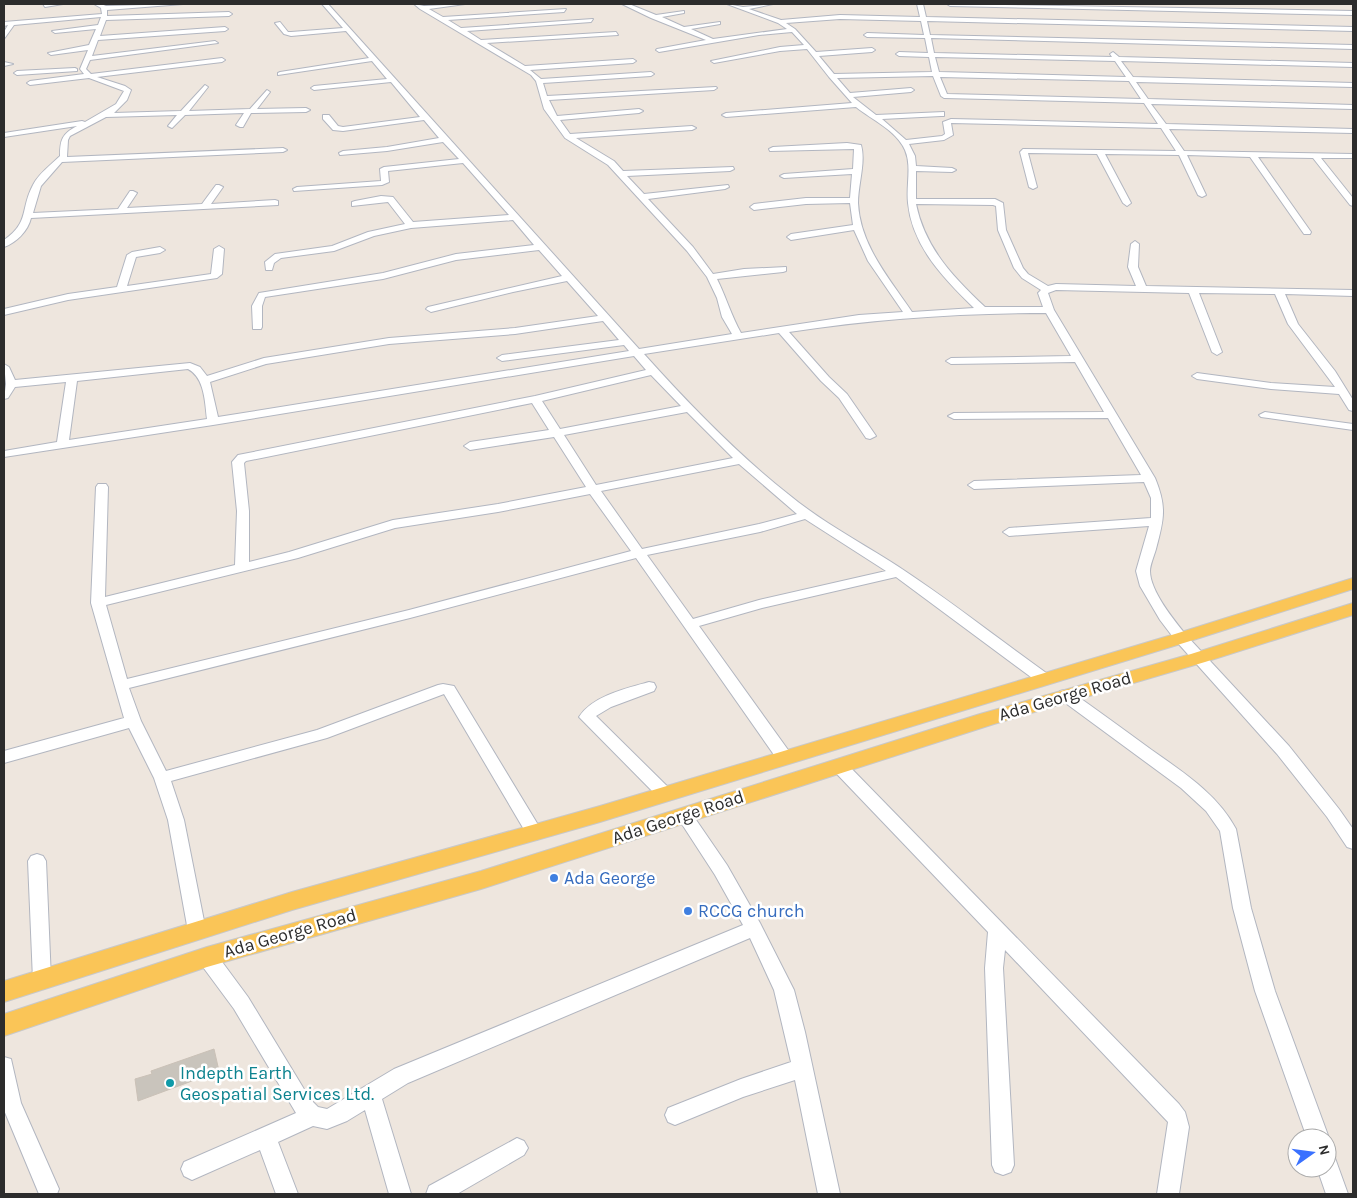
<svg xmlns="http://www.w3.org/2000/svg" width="1357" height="1198" font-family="Karla,sans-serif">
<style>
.building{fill:#c9c4bc;stroke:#cac1b7}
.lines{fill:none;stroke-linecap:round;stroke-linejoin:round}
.minor-casing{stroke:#b2b6c0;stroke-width:2}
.major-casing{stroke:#c8c8c8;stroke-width:2}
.minor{fill:#fff;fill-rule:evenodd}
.major{fill:#fac557;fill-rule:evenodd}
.shop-dot{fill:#3f7fe0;stroke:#fff;stroke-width:2}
.culture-dot{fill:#0f9aa8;stroke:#fff;stroke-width:2}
.labels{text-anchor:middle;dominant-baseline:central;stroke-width:5;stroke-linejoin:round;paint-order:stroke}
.near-street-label{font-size:18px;fill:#2c2c2c;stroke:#fff}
.near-shop-label{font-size:18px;fill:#366cbe;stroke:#fff;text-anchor:start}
.near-culture-label{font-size:18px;fill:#0d838f;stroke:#fff;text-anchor:start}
</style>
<rect width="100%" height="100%" fill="#eee6de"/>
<path class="building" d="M214,1049L219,1071L138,1101L135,1079L152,1074L151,1071Z"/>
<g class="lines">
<defs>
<path id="minor" d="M43,4H63L45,7Z
M94,4H101L106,6L183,4L107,10V16L229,12L232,14L229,16L106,20L100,36L225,27L228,29L225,31L98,40L92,56L215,41L218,43L90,60L86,69L91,74L222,58L225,60L222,62L97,77L125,86L131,90L127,100L114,113L181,111L205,85L208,87L189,111L250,109L267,90L270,92L257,109L306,108L310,110L306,112L251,113L243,127H240L236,125L244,113L185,115L172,128L168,126L177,115L106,117L70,136L68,140L67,157L283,148L287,150L283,152L62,162L41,186L33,213L118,209L130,191H133L137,193L127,208L202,204L216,185H219L223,187L211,204L275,200L278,201V205L31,218C28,231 16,243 4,247V240C30,222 20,209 33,185C38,174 52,164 60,156C60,140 62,134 77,126L4,137V133L82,121L85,122L116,104L124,91L89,78L30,85L27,83L30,81L84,74L80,69L88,50L51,55L48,53L89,45L96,29L55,33L52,31L98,25L101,17L14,25L4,39V32L8,25L4,26V22L102,14L101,8Z
M322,4H328L639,349L732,334L722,317L717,298L707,277L687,251L608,165L565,138L544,109L536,81L531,75L420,9L414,4L424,6L465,4L429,9L443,17L566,9L564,12L448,20L461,28L593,19L591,22L467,31L481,40L616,32L618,35L487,43L525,66L633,59L636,61L633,63L530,70L541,79L651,72L654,74L651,76L543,83L547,96L716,87L717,88L714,90L549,100L557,116L639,109L643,111L639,113L560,120L570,134L692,126L696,128L692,130L576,138L614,161L623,171L733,167L734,169L730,171L627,176L644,194L728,185L729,187L725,189L648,199L693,247L713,274L744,269L786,267V271L783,272L717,279C726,297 731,315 741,333L859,315L903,312L868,261L854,230L791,240L787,237L791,234L853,225L850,203L806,204L754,210L750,207L754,204L806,198H850L852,174L784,178L780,176L784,174L853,169L854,149L770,151L769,149L773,147L847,143L861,145C866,162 858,184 858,203C860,245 889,278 912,312L974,308C944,279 912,246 908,203C906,185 912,166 905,150C896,130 872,120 856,107L726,117L722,115L726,113L852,103L829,77L807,49L780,51L714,63L711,61L780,47L804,45L792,32L759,35L659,52L656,50L657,49L706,40L651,18L622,4H629L656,15L684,11V13L662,17L684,27L720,22V24L691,29L713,39L787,29L778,23L727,4L743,7L773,4L749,9L781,20L840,15L920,17L917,4H923L926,17L1353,27V31L927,21L930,35L1353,45V49L931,38L934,53L1112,57L1110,54L1113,52L1119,57L1353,63V67L1121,61L1133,77L1353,83V87L1136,82L1148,99L1353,105V109L1151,104L1166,124L1353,129V133L1169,129L1184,151L1353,154V158H1321L1353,198V206L1350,205L1313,158L1258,157L1311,232L1310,234H1304L1250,157L1187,155L1206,195L1202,197L1198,195L1179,155L1105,154L1131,203L1127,206L1123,203L1097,154L1028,153L1037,187L1033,189L1029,187L1020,152L1023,149L1176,151L1161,128L951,123L953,135L944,140L909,144L915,156L916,166L952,168L956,170L952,172L916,171V199H995L1003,203L1006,230L1023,268L1028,274L1048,286L1056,284L1136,286L1128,267L1131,244L1135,241L1139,244L1138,267L1146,286L1353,290V296L1285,294L1298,324L1335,371L1353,400V411L1349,410L1339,394L1271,389L1197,379L1192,376L1197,373L1271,383L1335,387L1288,324L1275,294L1199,293L1222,352L1217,355L1212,352L1189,293L1056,290L1048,293L1054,310L1155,478C1167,507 1164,519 1156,549C1154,556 1150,565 1150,571C1150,591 1174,620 1186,635L1289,746L1339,809L1353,829V849L1347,847L1327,817L1277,754L1176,641L1160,620L1140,586L1136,571L1149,526L1009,536L1003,532L1009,528L1151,518V498L1144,482L974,489L968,485L974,481L1141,475L1108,418L954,419L948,416L954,413L1104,412L1075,362L951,364L946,361L951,358L1071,356L1046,313C959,313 874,319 789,332L829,377L847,394L876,436L870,439L866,438L839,398L821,381L779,333L644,354C687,402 737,454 788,494C823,523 864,544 902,569C952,602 1000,640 1049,675L1051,679L1049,683H1039L896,577L762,608L699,626L791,754L793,758L791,762L785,764L779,762L636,558L410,618L129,688L141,721L166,771L317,730L438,685L443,684L454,686L543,833L541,838L535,840L529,838L444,694L327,738L171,781L184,820L206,931L203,936L197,939L191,936L188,931L168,820L154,778L129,728L4,763V751L124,718L91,603L96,487L98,484H106L108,487L105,597L235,565L237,511L232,462L238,455L535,396L646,370L634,356L213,425L4,457V451L57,442L66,382L15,387L8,398L4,399L6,384L4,364L9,367L15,380L190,363L200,367L207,376L264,358L389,338L515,328L598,316L567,281L513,292L431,312L426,309L428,307L562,276L539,250L456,260L383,279L265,297L262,306V327L261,329H253L252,306L259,293L383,273L456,254L534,245L513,220L411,228L374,236L334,251L281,258L274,263L272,270H266L265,262L275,254L332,246L368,232L405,224L388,202L352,206V202L355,201L381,196L393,197L413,222L509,215L463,163L388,171L389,182L382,185L294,191L293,189L297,187L381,181L380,169L384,167L459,159L443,142L387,151L340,155L339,153L343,151L387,147L439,138L424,120L343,131L333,130L323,119V115H329L338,126L343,127L420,117L391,82L314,90L311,88L314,86L387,79L372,61L278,75V73L280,72L369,58L346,31L291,36L284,34L275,23L280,22L288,32H291L343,28ZM840,19L921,21L924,35L867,33L864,35L867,37L925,38L928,53L899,52L896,54L899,56L929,57L932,72L834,74L819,56L872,52L875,50L872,48L816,52L795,29L786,23ZM935,57L1115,61L1126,77L939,72ZM933,76L941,96L944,98L1144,103L1158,124L951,119L943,122L945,134L942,136L906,140L882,119L941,116H944V112L876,115L853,97L911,92L914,90L911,88L850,93L837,78ZM940,77L1129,81L1141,99L947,94ZM916,204L993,205L996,206L998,230L1014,268L1022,278L1041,290L1038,293L1043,307H985C953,277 925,248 916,204ZM603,321L619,340L502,355L497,358L502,361L624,345L629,351L218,417L210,382L266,364L389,344L515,334ZM188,369C205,378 205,403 207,419L69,440L77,381ZM651,375L681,406L560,429L542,401ZM532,403L549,430L470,442L464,446L470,450L554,437L586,487L498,504L393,520L289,552L249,562V511L244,463L246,461ZM687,412L733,458L596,485L564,435ZM739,464L797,514L759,524L642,549L601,491ZM590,494L631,551L409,610L127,679L106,605L298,558L395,528L498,512ZM805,519L886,571L759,600L693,619L647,555L760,532Z
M947,4L1353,11V15L950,6Z
M4,62L13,64L4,66Z
M75,68L77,69V71L17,75L14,73L17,71Z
M219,246L224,249L222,274L217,278L68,300L4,315V309L68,294L117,287L127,255L132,252L160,247L165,250L160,253L136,257L127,286L211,274L214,249Z
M1265,412L1353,424V430L1261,417L1259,415Z
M649,682L654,683L656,687L654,691L611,707L596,716L671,790L673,794L671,798L665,800L659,798L579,717C592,696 627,688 649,682Z
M1065,690L1070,691C1097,710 1123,729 1149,748C1181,771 1217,793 1236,829L1251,908L1275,991L1329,1138L1327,1142V1138H1307L1255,991L1233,908L1220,831L1206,811L1181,788L1060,699L1057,695L1060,691Z
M840,761L846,763L1179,1104L1185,1112L1189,1127L1179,1194H1157L1168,1122L1005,950L1003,968L1014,1165L1011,1172L1003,1175L995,1172L992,1165L985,968L988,932L834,771L832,767L834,763Z
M684,809L690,811L727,865L760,923L794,990L805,1032L840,1194H818L795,1080L743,1097L675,1125L668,1122L665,1115L668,1108L741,1079L791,1062L774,990L750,938L408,1083L382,1099L411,1194H389L365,1110L347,1121L327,1129L313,1126L278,1142L298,1194H276L260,1150L192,1180L184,1176L181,1169L184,1162L296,1113L234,1009L200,963L198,957L200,951L207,949L214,951L248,997L310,1099L318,1107L327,1109L394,1069L743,925L715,875L676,815L678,811Z
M37,854L43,856L46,861L51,980L49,986L42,988L35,986L33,980L28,861L31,856Z
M4,1057L11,1059L21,1103L59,1189L57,1194H39L4,1110Z
M517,1138L524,1141L528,1148L524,1155L457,1194H426L429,1186Z
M1327,1155L1335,1158L1348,1194H1326L1317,1168H1327Z"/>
<path id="major" d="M1353,578V589L1187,642L600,822L292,910L4,1002V981L292,892L600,806L1175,634Z
M1353,603V615L1205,662L994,724L481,889L207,967L4,1036V1014L207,947L481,871L980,714L1191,654Z"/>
</defs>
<use href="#minor" class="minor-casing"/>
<use href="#major" class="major-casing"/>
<use href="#minor" class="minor"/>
<use href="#major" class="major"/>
</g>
<g class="shop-dot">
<circle cx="554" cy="878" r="5"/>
<circle cx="688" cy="911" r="5"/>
</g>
<circle class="culture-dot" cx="170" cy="1083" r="5"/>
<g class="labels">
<g class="near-street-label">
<text transform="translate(1065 696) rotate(-16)">Ada George Road</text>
<text transform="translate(678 817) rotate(-18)">Ada George Road</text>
<text transform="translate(290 933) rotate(-16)">Ada George Road</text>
</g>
<g class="near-shop-label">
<text x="564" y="878">Ada George</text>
<text x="698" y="911">RCCG church</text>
</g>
<g class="near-culture-label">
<text x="180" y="1073">Indepth Earth<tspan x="180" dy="21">Geospatial Services Ltd.</tspan></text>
</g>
</g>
<rect width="1357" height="1198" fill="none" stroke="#2c2c2c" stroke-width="10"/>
<g transform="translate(1312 1153) rotate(76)"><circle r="24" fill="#ffffff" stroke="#ababab"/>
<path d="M0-4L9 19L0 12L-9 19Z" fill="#3a71ff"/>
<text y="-8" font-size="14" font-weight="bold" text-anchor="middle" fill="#2c2c2c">N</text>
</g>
</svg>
